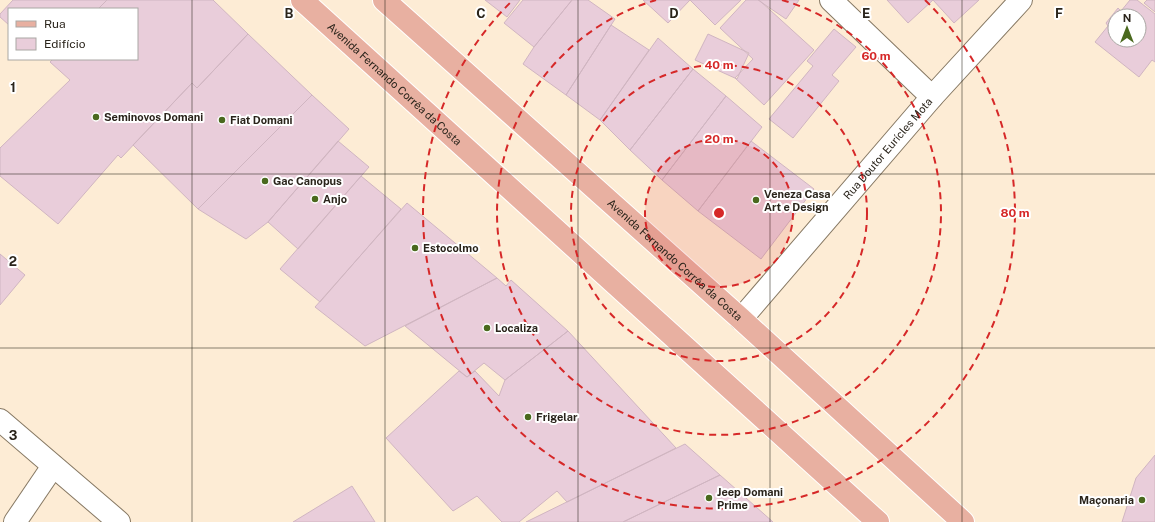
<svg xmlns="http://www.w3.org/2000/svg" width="1155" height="522" font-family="'Public Sans',sans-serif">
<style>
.building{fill:#e9cdda;stroke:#d0b5c1;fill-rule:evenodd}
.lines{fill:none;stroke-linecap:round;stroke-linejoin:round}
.minor-casing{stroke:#867863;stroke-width:24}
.major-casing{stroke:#fff;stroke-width:24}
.minor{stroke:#fff;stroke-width:22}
.major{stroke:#e8b0a1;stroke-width:22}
.grid{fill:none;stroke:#2a241b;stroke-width:1;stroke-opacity:0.55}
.ring{fill:none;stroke:#d62828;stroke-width:2;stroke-dasharray:7 5}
.poi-dot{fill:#4a691e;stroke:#fff;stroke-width:1.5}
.labels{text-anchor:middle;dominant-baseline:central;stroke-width:4;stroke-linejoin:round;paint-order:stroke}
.street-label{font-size:11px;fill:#2a241b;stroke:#fff}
.poi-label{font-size:11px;font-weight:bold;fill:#2a241b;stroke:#fff;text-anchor:start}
.grid-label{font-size:13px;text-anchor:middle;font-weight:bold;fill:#2a241b;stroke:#fff;stroke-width:4;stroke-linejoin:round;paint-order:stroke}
.centre{fill:#d62828;stroke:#fff;stroke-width:2}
.ring-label{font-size:12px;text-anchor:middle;font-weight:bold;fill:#d62828;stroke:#fff;stroke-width:4;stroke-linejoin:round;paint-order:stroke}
</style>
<rect width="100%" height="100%" fill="#fdecd5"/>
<path class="building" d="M13,0H107L98,9H9V25L0,17V14Z
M107,0H213L248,34L197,88L192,83L121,158L118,155L58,224L0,176V148L70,80L50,62L53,59H137V9H98Z
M485,0H520L507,17Z
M523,0H572L534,47L504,23Z
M572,0H588L615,19L566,95L523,64L534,47Z
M643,0H690L668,23Z
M690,0H741L715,25Z
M746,0H759L814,50L764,105L735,78L753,59L720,28Z
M758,0H799L786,19Z
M887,0H979L954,23L933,0L908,23Z
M1130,0H1137L1155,14V62L1152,60L1139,77L1095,42L1108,26L1106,23L1118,8L1121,11ZM1115,16H1139V40H1115Z
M1147,0H1155V12L1144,3Z
M611,25L649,50L600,120L566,95Z
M834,29L856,47L832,75L839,81L793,138L769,119L813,66L807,61Z
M248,34L312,95L198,209L133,145L192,83L197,88Z
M708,34L749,53L737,79L695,60Z
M658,38L693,69L630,150L600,120Z
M693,69L726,96L662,180L630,150Z
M312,95L349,129L268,222L246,239L198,209Z
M726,96L762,127L698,211L662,180Z
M338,141L369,167L298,249L268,222Z
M751,141L814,189L761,259L698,211Z
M361,176L401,209L320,302L280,269Z
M407,203L497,278L365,346L315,307Z
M0,254L25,275L0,305Z
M497,278L506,286L511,280L568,331L505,380L484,363L467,377L405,326Z
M568,331L676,448L567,502L557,491L519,522H502L477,496L453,511L386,438L459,371L467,377L475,371L499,396L505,380Z
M685,444L720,475L623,522H526Z
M1155,455V522H1122L1136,478Z
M720,475L773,522H623Z
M352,486L375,522H293Z"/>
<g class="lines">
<defs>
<g id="minor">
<path d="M831,0L932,97"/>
<path id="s1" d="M741,319L932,97L1021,0"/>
<path d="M0,420L119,522"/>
<path d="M15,522L53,466"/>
</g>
<g id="major">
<path id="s2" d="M302,0L878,522"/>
<path id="s3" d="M384,0L741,319L963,522"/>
</g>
</defs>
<use href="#minor" class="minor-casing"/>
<use href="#major" class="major-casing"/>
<use href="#minor" class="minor"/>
<use href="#major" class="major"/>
</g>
<path class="grid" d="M192,0V522M385,0V522M578,0V522M770,0V522M962,0V522M0,174H1155M0,348H1155"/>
<circle cx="719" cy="213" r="74" fill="#d62828" fill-opacity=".12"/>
<g class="ring">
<circle cx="719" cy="213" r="74"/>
<circle cx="719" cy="213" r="148"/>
<path d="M782 0A222 222 0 1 1 656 0"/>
<path d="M925 0A296 296 0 1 1 513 0"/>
</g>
<g class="poi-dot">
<circle cx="96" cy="117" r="4"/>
<circle cx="222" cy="120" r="4"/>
<circle cx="265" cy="181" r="4"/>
<circle cx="315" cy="199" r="4"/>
<circle cx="756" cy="200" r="4"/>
<circle cx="415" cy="248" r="4"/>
<circle cx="487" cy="328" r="4"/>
<circle cx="528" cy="417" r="4"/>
<circle cx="709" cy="498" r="4"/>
<circle cx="1142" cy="500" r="4"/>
</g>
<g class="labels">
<g class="street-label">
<text stroke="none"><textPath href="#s2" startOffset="125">Avenida Fernando Corrêa da Costa</textPath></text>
<text stroke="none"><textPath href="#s1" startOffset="225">Rua Doutor Eurícles Mota</textPath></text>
<text stroke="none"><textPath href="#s3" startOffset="390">Avenida Fernando Corrêa da Costa</textPath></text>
</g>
<g class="poi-label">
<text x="104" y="117">Seminovos Domani</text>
<text x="230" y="120">Fiat Domani</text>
<text x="273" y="181">Gac Canopus</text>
<text x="764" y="194">Veneza Casa<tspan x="764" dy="13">Art e Design</tspan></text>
<text x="323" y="199">Anjo</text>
<text x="423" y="248">Estocolmo</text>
<text x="495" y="328">Localiza</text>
<text x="536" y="417">Frigelar</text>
<text x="717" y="492">Jeep Domani<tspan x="717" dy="13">Prime</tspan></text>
<text x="1134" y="500" text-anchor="end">Maçonaria</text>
</g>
</g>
<g class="grid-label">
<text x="289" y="18">B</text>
<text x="481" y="18">C</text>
<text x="674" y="18">D</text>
<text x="866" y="18">E</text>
<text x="1059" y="18">F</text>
<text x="13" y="92">1</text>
<text x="13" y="266">2</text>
<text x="13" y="440">3</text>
</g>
<circle cx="719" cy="213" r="6" class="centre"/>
<g class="ring-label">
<text x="876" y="60">60 m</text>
<text x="719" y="69">40 m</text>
<text x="719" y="143">20 m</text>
<text x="1015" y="217">80 m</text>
</g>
<rect x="8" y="8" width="130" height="52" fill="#ffffff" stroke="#aaa7a4"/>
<rect x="16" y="21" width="20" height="6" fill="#e8b0a1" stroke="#aaa7a4"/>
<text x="44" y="28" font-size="12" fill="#2a241b">Rua</text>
<rect x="16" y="38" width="20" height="12" fill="#e9cdda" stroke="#aaa7a4"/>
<text x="44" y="48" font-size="12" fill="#2a241b">Edifício</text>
<g transform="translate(1127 28)"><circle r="19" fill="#ffffff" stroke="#aaa7a4"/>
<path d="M0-3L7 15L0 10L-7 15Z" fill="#4a691e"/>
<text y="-6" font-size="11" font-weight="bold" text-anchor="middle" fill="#2a241b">N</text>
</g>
</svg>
